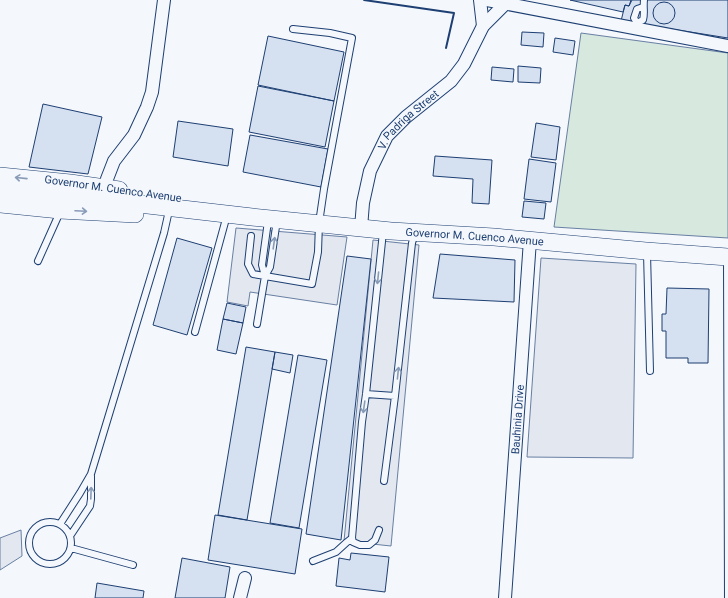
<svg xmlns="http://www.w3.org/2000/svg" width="728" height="598" font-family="Roboto,sans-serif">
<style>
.green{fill:#d7e8df;stroke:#687fa3}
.parking{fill:#e3e8f0;stroke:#687fa3}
.building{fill:#d5e0f0;stroke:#1d3f73}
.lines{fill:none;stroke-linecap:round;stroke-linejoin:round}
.service-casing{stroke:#1d3f73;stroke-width:8}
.minor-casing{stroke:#1d3f73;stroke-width:14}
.secondary-casing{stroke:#1d3f73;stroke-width:18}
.service{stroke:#f4f7fb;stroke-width:6}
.minor{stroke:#f4f7fb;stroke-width:12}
.secondary{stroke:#f4f7fb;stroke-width:17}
.wall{stroke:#1d3f73;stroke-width:2}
.oneway{stroke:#889bb7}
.labels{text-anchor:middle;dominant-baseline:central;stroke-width:3;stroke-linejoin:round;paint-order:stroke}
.street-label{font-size:11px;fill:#1d3f73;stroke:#f4f7fb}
</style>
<rect width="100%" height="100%" fill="#f4f7fb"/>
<path class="green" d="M581,33L728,53V238L554,227Z"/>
<path class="parking" d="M236,228L347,237L337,305L250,292L248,306L227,302Z
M373,240L419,245L391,546L344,541Z
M541,258L636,264L633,458L527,457Z
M21,530L22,556L0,570V538Z"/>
<path class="building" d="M570,0H631L629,6L625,5L623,12Z
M632,0H728V38L621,21L625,5L629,6Z
M653 13a11 11 0 1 1 22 0a11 11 0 1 1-22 0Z
M522,32L544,33L543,47L521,45Z
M268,36L344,52L334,101L258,85Z
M555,38L575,41L573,55L553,52Z
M518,66L541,68L540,83L518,82Z
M492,67L514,69L513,82L491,80Z
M258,86L334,101L325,147L249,132Z
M43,104L102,117L88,174L29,167Z
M178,121L233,129L228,166L173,157Z
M536,123L560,127L556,160L531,157Z
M250,135L328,149L321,187L243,172Z
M435,156L492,160L489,204L472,203L473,179L433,176Z
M529,159L556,163L551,202L524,199Z
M524,201L546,203L544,219L522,217Z
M177,238L212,248L187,335L153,325Z
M440,254L515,260L514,302L433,298Z
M347,256L371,259L341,540L306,534Z
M667,288L709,289L708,363H688V358H666V331H662V314H666Z
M227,303L246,307L243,323L223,319Z
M223,319L243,323L236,354L217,350Z
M246,347L275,352L247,520L218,515Z
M275,352L293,355L290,373L272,369Z
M298,355L327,360L299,528L270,523Z
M215,515L302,529L295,574L208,560Z
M351,553L389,557L385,592L336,586L339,558L350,560Z
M182,558L230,567L225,598H175Z
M97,583L144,591L143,598H95Z"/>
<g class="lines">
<defs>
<path id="service" d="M637,23L643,20C645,13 643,8 644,0
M636,25L637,23L634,18L637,9L643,7
M251,236L248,264L253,274L265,276L257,324
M647,253L650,371
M727,258L728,598
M38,261L60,212
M265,276L312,284L318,252L319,223L324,189L352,38L330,33L293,29
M265,276L270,267L277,220
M265,276L262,265L268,221
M195,332L227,215
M366,394L395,396
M384,481L395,396L412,243L415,233
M29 543a21 21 0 1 1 42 0a21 21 0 1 1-42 0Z
M60,524L80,493L91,474L164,233L168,215
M379,530L375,540L369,545H360L353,542L352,538L362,422L366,394L383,232
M70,536L90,506L91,499V476
M71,548L133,565
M313,561L336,552L347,542L352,538"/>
<g id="minor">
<path d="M480,0L483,26"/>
<path d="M487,0L728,46"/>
<path d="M105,188L107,179L114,161L134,135L147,107L152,92L164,0"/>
<path id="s1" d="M361,228L363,203L370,171L387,136L406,117L451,81L464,64L483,26L506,3V0"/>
<path d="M240,598L245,578"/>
<path id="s2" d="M505,598L530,240"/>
</g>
<g id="secondary">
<path d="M0,176L70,183L119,190"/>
<path id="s3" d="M0,189L61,195L252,217L391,231L494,237L646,251L728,257"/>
<path d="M0,204L60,210L135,214"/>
</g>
</defs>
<use href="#service" class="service-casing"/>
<use href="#minor" class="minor-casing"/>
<use href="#secondary" class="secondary-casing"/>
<use href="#service" class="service"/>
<use href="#minor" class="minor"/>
<use href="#secondary" class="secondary"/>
<path class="wall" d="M364,0L454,13L446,48"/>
</g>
<defs><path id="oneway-shaft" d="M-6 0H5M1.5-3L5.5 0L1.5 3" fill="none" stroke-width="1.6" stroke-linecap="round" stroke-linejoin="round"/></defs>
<g class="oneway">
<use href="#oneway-shaft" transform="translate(21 178) rotate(-174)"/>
<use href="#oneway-shaft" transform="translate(81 211) rotate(3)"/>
<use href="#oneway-shaft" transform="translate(274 243) rotate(-82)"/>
<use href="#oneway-shaft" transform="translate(378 278) rotate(96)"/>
<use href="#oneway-shaft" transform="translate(398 373) rotate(-84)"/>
<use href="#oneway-shaft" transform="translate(364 407) rotate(98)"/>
<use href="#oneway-shaft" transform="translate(91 493) rotate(-88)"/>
</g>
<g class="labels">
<g class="street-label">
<text stroke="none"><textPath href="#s1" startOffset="123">V. Padriga Street</textPath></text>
<text transform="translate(113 189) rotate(8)">Governor M. Cuenco Avenue</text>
<text stroke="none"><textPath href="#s3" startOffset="477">Governor M. Cuenco Avenue</textPath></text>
<text stroke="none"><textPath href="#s2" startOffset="179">Bauhinia Drive</textPath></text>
</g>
</g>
</svg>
